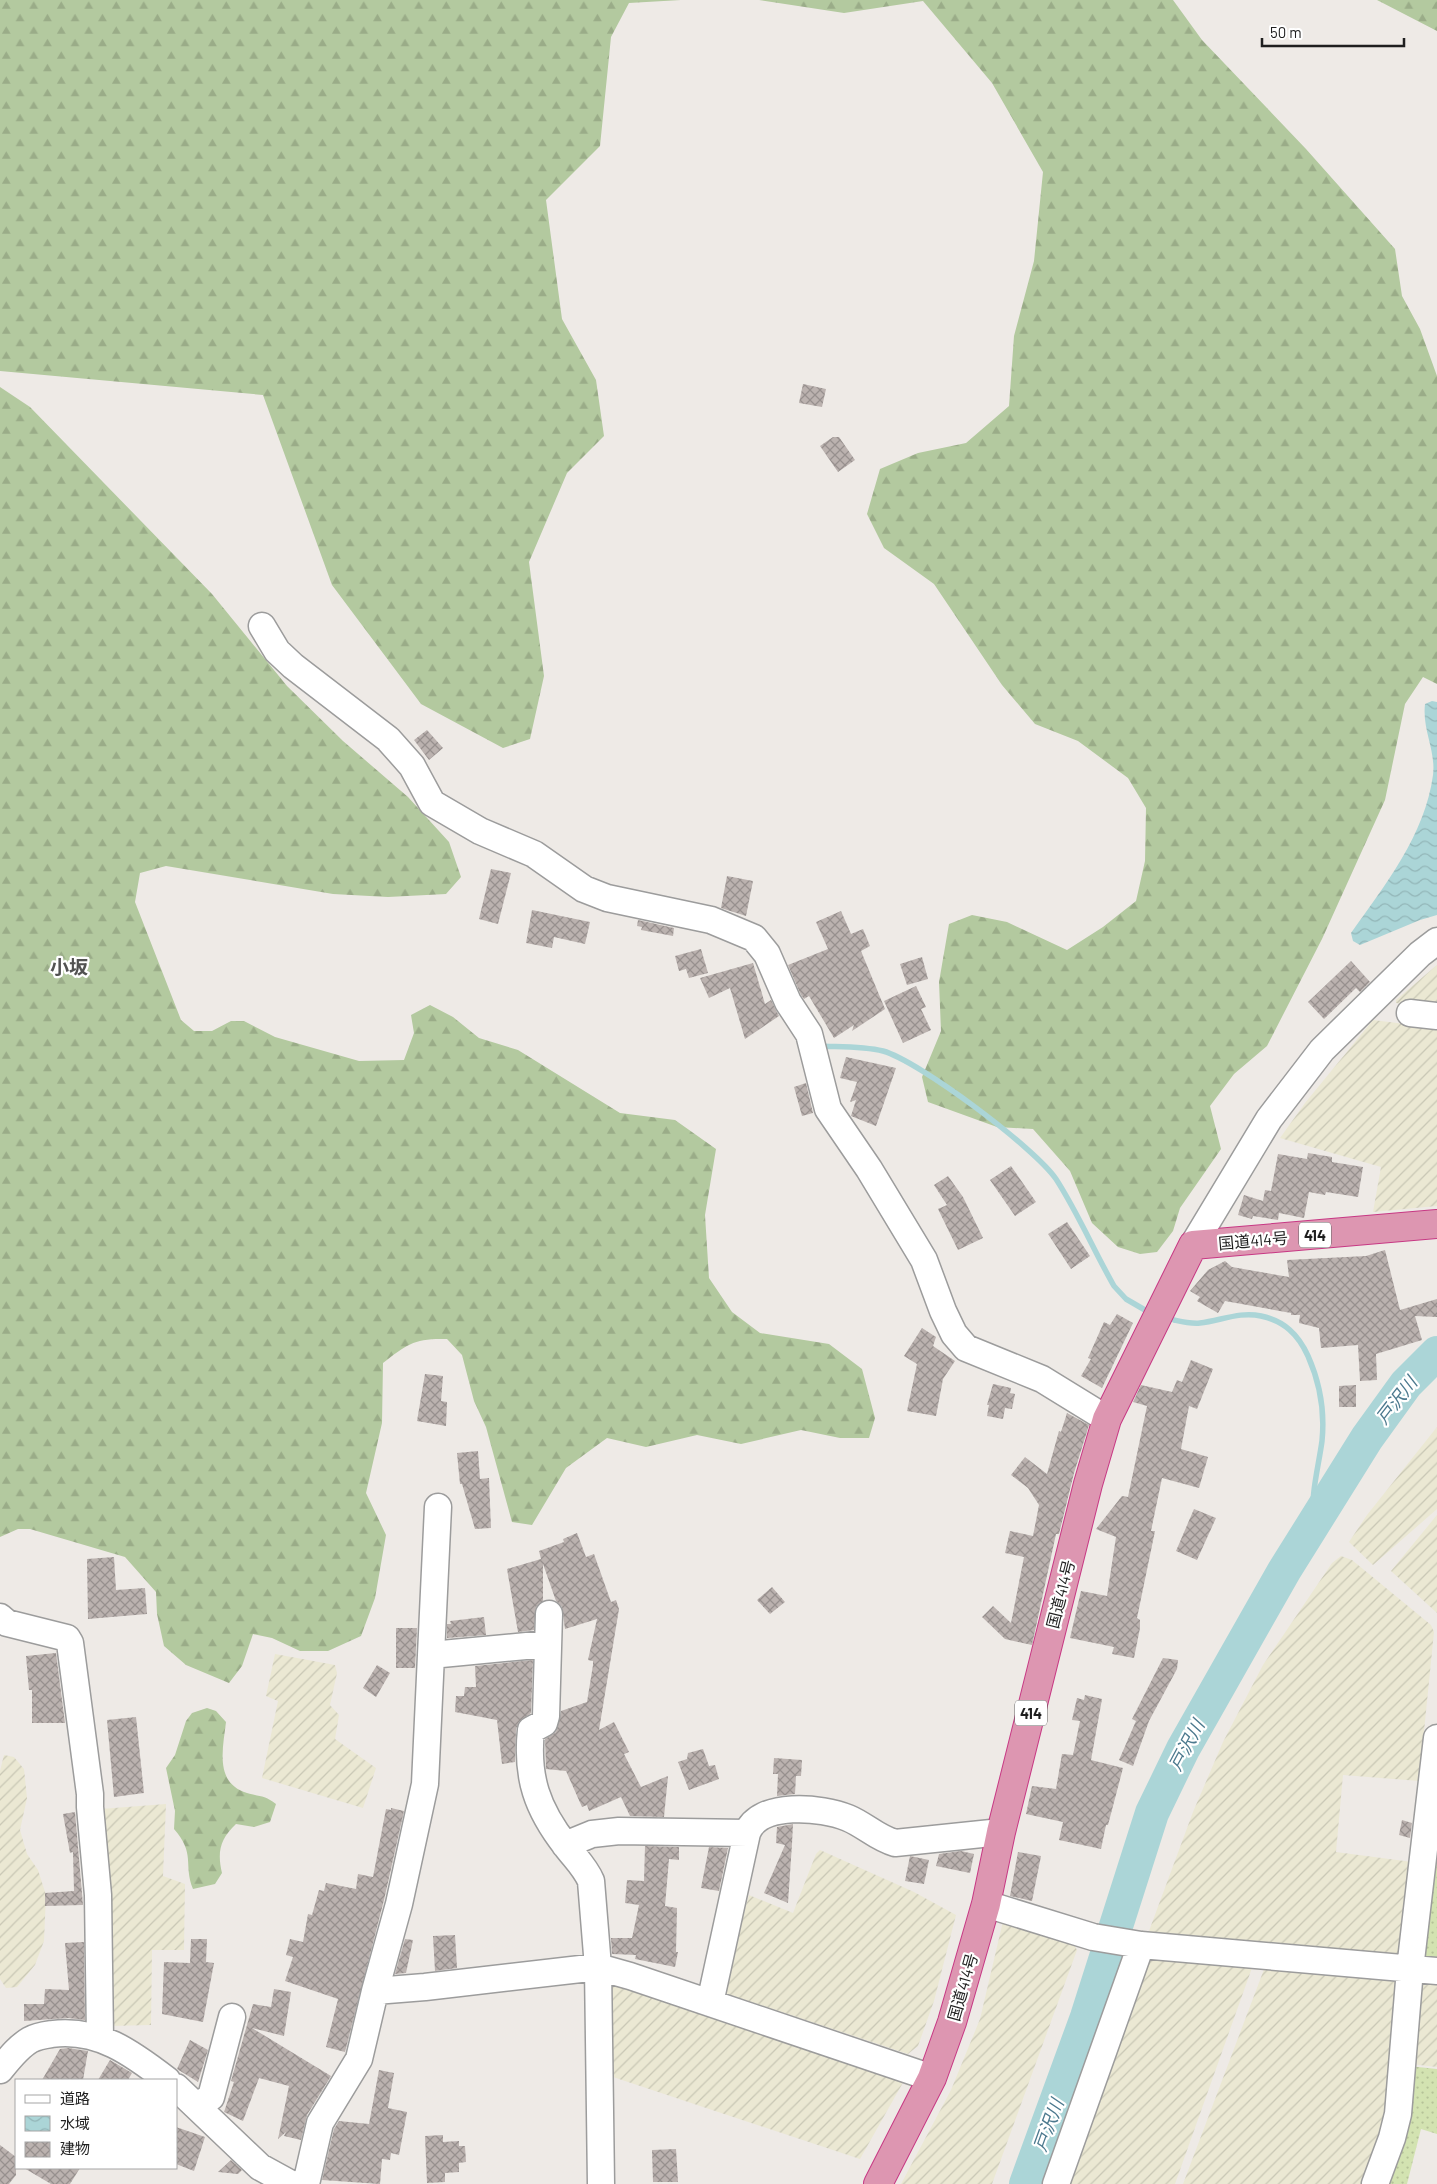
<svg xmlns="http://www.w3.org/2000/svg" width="1437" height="2184" font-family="Barlow,'Noto Sans JP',sans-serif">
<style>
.farmland{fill:url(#farmland-furrows)}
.grass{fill:url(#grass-dots)}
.forest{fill:url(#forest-firs)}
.water{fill:url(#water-waves)}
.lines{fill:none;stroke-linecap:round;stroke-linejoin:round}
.stream{stroke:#abd5d7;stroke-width:5.5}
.river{stroke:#abd5d7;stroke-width:34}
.building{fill:url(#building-cross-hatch)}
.minor-casing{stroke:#9c9c9c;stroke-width:29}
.highway-casing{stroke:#c73884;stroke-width:30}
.minor{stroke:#fff;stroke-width:26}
.highway{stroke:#dd96b1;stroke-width:28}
.labels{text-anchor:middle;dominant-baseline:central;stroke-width:4.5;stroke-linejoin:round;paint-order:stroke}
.shield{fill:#fff;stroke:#626262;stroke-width:1}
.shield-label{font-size:15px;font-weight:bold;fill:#1f1f1f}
.street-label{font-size:16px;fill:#1f1f1f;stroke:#fff}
.water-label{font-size:18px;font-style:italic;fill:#4c798e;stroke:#fff}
.quarter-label{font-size:19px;font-weight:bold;fill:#525252;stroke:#fff}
</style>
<defs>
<pattern id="farmland-furrows" width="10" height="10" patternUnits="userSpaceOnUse" patternTransform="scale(1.25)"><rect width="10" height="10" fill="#ebe8d3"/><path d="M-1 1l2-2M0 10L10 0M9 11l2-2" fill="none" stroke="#c9c7b5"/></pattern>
<pattern id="grass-dots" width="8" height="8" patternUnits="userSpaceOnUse" patternTransform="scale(1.25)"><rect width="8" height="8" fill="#d3e3b1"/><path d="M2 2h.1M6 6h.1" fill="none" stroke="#b5c298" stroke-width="1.8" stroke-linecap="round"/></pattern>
<pattern id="forest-firs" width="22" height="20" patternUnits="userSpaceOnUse" patternTransform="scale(1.25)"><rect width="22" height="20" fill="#b3c99f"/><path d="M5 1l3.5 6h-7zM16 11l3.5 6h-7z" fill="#9aac88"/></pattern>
<pattern id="water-waves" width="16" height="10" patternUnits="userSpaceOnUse" patternTransform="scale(1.25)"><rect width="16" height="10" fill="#abd5d7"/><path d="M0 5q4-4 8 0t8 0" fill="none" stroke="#93b6b8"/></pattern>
<pattern id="building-cross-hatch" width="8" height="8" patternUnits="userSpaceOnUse" patternTransform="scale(1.25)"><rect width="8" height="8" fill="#bbb2af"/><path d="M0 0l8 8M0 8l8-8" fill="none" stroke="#97908e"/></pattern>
</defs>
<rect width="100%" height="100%" fill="#eeeae6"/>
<path class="farmland" d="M1437,965V1009L1396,1003V1000Z
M1373,1020L1437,1028V1206L1373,1212L1381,1167L1280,1138L1305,1103Z
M1437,1427V1509L1373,1565L1349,1542L1367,1515Z
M1437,1515V1613L1391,1571Z
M1341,1556L1352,1560L1431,1625L1434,1632L1419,1781L1343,1775L1336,1852L1412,1862L1401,1957L1154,1938L1149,1931L1193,1812L1223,1742L1263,1665L1332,1563Z
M275,1654L335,1665L337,1673L330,1705L339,1715L335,1739L376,1768L363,1808L262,1778L278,1701L266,1696Z
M4,1755L14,1757L24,1769L27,1798L20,1830L27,1854L38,1870L46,1895L44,1941L35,1965L17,1987L6,1988L0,1979V1771Z
M166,1804L163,1876L185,1884L184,1950H152L151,2025L110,2026L101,1809Z
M820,1850L914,1892L956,1915L934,2001L918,2046L908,2054L727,1994L723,1987L749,1895L793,1913L816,1854Z
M1004,1917L1071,1939L1077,1950L992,2184H901L951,2090L980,2019Z
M1145,1957L1253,1965L1175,2184H1061Z
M1266,1964L1400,1976L1384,2124L1362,2184H1183Z
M1416,1969L1437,1972V2067L1411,2064Z
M607,1978L905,2079L860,2159L610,2076Z"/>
<path class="grass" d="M1437,1849V1959L1416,1957Z
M1408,2066L1437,2069V2134L1421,2129L1407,2184H1377Z"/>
<path class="forest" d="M0,0H681L629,3L611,37L600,146L546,200L562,319L596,380L604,436L567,473L529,562L544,676L530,739L503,748L421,704L332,585L263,395L0,371Z
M759,0H1173L1202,40L1306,149L1395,249L1402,296L1420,329L1437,376V684L1423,677L1405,704L1385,800L1322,939L1267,1046L1234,1074L1210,1106L1221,1149L1180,1208L1173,1231L1157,1252L1140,1254L1118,1247L1092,1223L1070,1171L1033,1129L997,1127L928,1102L922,1077L941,1031L939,982L949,924L972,915L1007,922L1067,950L1103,927L1136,901L1145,861L1146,808L1128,778L1078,741L1035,724L1002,685L934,584L884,548L867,514L880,469L918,453L966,443L1009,406L1014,336L1034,261L1043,172L992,83L923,1L844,13Z
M1377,0H1437V31Z
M0,387L30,407L212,594L287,686L343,741L408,797L449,842L461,877L446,894L388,897L333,894L166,866L140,873L135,902L181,1020L194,1031H212L231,1021H244L275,1037L359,1061L404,1060L414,1033L411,1015L430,1005L453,1017L479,1038L518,1050L620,1113L675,1120L716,1149L705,1215L709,1278L732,1312L760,1333L829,1344L862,1369L875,1418L869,1438H840L801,1430L741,1444L697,1435L646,1447L607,1438L566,1468L532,1525L512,1522L486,1427L474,1401L462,1355L447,1339C415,1338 407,1344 383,1363L382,1423L366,1493L386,1535L375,1598L361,1636L328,1651H300L272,1638L253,1634L242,1666L229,1683L186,1665L164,1646L157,1614L156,1592L125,1557L30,1529H18L0,1537Z
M207,1708L216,1711L226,1722C223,1748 214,1783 247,1793C261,1797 264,1795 276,1804L270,1822L254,1827L236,1824C220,1839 217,1852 222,1873L215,1884L193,1889C183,1864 196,1854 174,1829L175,1811L166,1768L175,1755L186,1721L192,1713Z"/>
<path class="water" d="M1432,701L1437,702V915L1420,920L1360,945L1353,941L1351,933C1385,885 1425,835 1433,775C1436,750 1422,730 1425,704Z"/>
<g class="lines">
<path class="stream" d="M819,1046C840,1047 863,1046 883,1051C919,1061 1035,1148 1056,1179C1078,1213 1094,1251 1114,1286L1126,1299L1145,1310
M1174,1320C1183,1322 1191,1324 1200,1323C1220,1321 1240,1311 1261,1316C1284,1321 1298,1334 1308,1356C1320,1383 1325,1411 1322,1441C1318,1470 1310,1496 1314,1524"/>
<path class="river" d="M1026,2184L1087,2017L1152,1813L1183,1749L1284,1571L1367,1438L1406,1384L1437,1353"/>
</g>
<path class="building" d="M803,384L826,389L822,407L799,403Z
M833,437H839L855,460L838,472L820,446Z
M427,730L443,748L429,760L414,740Z
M491,869L511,873L498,924L479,919Z
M727,876L753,881L746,916L721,908Z
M532,910L590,922L585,944L554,937L552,948L526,943Z
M841,911L851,934L863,929L870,946L861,951L885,1009L852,1031L854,1025L834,1038L809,996L804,999L801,995L788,965L828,949L816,922Z
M638,920L674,928L673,936L641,930L642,927L637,926Z
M701,949L708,973L689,978L686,969L679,971L675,956Z
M922,957L928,979L907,985L900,964Z
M1351,961L1370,982L1360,992L1356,988L1324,1019L1308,1002Z
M753,963L765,1004L771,1000L779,1016L745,1039L730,988L709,998L700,978Z
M916,986L926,1007L921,1009L931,1030L903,1043L884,1001Z
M846,1057L896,1068L876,1126L851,1116L856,1100L850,1102L857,1082L840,1078Z
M806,1083L813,1113L802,1116L794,1087Z
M1308,1153L1332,1157V1162L1363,1167L1358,1197L1326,1192L1325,1195L1309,1192L1304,1218L1279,1213L1278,1220L1253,1216L1252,1219L1238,1215L1244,1195L1263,1201L1265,1190L1271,1191L1278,1154L1307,1159Z
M1011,1166L1036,1202L1015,1216L990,1180Z
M948,1176L963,1197L983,1238L958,1250L938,1209L947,1205L934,1185Z
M1067,1222L1090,1256L1071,1269L1048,1234Z
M1385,1250L1400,1310L1437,1299V1317L1415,1316L1422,1340L1376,1354L1377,1380L1360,1381L1358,1345L1321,1348L1319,1328L1299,1323L1300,1315H1291V1313L1225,1301L1218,1313L1197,1301L1200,1297L1190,1291L1208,1270L1225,1261L1232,1267L1289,1277L1287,1260L1366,1256Z
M1117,1314L1133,1323L1102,1388L1081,1376L1091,1359L1088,1358L1104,1322L1110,1325Z
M922,1328L936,1337L933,1346L955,1361L943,1379L936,1416L907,1411L917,1364L904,1356Z
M1191,1360L1213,1369L1197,1409L1189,1406L1181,1449L1208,1457L1199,1488L1162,1478L1151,1531H1155L1137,1618L1140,1620V1628L1134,1658L1112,1654L1114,1647L1070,1638L1081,1591L1107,1596L1116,1537L1096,1529L1122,1496L1128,1497L1147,1406L1133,1402L1141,1385L1172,1392L1177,1380L1182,1382Z
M425,1374L443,1376L441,1401L447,1402L446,1426L417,1421Z
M993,1384L1011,1388L1010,1393L1015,1394L1012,1409L1005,1408L1003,1419L987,1416L989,1405H987Z
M1356,1385V1407H1339V1386Z
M1067,1413L1089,1425L1074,1473L1059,1534H1056L1032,1645L1005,1639L982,1617L993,1606L1011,1623L1024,1557L1005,1553L1010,1531L1033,1536L1039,1505L1028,1488L1011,1475L1025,1457L1047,1474L1059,1431L1061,1432Z
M478,1451L480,1479L489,1478L491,1528L475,1529L462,1484H460L457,1453Z
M1194,1509L1216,1518L1197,1560L1176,1551Z
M577,1533L586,1557L594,1554L611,1602L616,1600L619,1609L599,1730L614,1722L629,1752L624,1754L641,1787L668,1776L664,1817L630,1816L621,1797L589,1811L587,1805L582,1807L566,1771L546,1769L545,1739L556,1732L561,1711L587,1702L593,1665V1661L588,1660L597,1619L565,1629L562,1607L556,1601L543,1564V1601L536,1607L534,1630L518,1632L507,1569L541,1559L539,1551L564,1542L563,1539Z
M114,1557L116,1590L145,1588L147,1614L88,1619L87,1559Z
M772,1587L785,1602L770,1614L757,1600Z
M484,1617L486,1635L447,1638V1624H451L450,1621Z
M396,1628H417L415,1668H396Z
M56,1653L65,1723H32V1690H29L26,1656Z
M1163,1658L1178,1660L1177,1669L1149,1721L1133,1766L1119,1760L1136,1721L1132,1719Z
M533,1660L531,1713L519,1722L516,1729L515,1762L502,1764L497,1720L455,1712L456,1696H464L465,1687H476L475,1666Z
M377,1665L390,1673L376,1697L363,1688Z
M1085,1695L1102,1699L1091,1760L1123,1768L1108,1825H1106L1101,1849L1059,1840L1063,1822L1026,1814L1032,1786L1056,1789L1062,1754L1073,1755L1080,1721L1072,1720L1077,1698L1084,1700Z
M136,1717L144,1793L114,1797L107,1720Z
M703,1749L709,1766L715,1765L719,1779L689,1790L678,1762L687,1759L688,1753Z
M774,1758L802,1760L801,1776H796L795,1794L777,1796L778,1774H773Z
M391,1808L404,1811L384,1900L345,2052L326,2047L338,1999L285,1981L293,1957L286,1955L290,1939L303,1942L308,1914L312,1915L319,1890L324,1891L326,1883L356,1889L358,1874L373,1877L386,1809L391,1810Z
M75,1812L83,1905L45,1906V1893L74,1891L73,1852L70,1853L63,1814Z
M1402,1820L1412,1823L1410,1838L1399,1835Z
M793,1824L792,1844L788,1903L764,1893L785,1845L776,1843L777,1827Z
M645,1846L679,1847V1860L669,1859L665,1906L677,1908L676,1952H678L675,1967L635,1959L636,1955L612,1954L611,1938H632L639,1905L625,1903L627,1880L644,1881Z
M709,1847L728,1848L719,1891L701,1888Z
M961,1851L974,1854L970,1873L936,1866L939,1854Z
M1018,1852L1041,1856L1032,1901L1010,1896Z
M910,1856L929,1860L924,1884L905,1881Z
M455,1935L457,1968L435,1971L433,1936Z
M191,1939H207L206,1962L214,1963L203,2022L162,2014L164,1962L190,1963Z
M405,1939L413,1940L406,1973L395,1974Z
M84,1942L85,2020L68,2018L24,2021V2004H44L45,1989L69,1990L65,1943Z
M274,1989L291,1992L284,2036L252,2028L331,2076L307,2115L301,2140L284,2136L286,2132L278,2139L289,2086L259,2078L243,2121L224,2112L234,2082L231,2081L253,2004L271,2007Z
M190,2040L208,2050L198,2082L177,2069Z
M68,2048L88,2051L83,2080H42L60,2049Z
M110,2060L132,2073L128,2080H98Z
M379,2070L394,2073L388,2108L407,2112L399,2155L391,2153L390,2160L382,2159L380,2184L322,2180L334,2129L339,2121L369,2124Z
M176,2127L205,2137L194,2171L176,2164Z
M443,2135V2142L459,2141V2146H465L466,2162L459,2163V2172L445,2173V2182L427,2183L425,2136Z
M0,2145L16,2157V2175L9,2184H0Z
M676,2149L678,2182H653L652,2150Z
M231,2160L242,2170L238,2174L218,2172Z
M24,2168H80L70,2184H51Z"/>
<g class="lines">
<defs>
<path id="minor" d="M262,626L277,651L293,666L388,739L412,766L432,803L480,831L534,854L584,889L607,898L711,920L754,938L767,954L788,1002L809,1034L828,1109L869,1169L924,1260L943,1311L954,1334L966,1348L1042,1379L1107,1419
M1410,1013L1437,1016
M1193,1245L1269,1119L1322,1050L1420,954L1437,941
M549,1614L546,1716L544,1723L531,1730C526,1777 537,1809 566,1846C575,1858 585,1867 591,1881L598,1967L601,2184
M0,1617L7,1623L67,1638L70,1643L90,1794V1807L98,1895L100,2038
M547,1644L431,1655L425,1784L399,1904L375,1991L425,1987L598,1967L630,1976L932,2078
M431,1655L438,1507
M565,1845L592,1834L619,1831L747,1833C759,1801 822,1807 848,1818C865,1825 877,1838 895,1843L1001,1832
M986,1904L1093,1937L1141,1945L1437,1971
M710,2003L747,1833
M0,2070C9,2059 18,2047 30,2040C37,2036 45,2035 52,2034C98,2028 132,2053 167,2080
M176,2087L260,2167L291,2184
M197,2106L211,2097L232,2017
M306,2184L320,2123L359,2059L375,1991
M1056,2184L1141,1945
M1375,2184L1392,2138L1398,2114L1410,1969L1437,1738"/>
<path id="highway" d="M878,2184L932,2078L952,2022L986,1904L1001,1832L1088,1484L1107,1419L1193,1245L1437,1224"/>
</defs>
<use href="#minor" class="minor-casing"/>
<use href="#highway" class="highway-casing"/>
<use href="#minor" class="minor"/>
<use href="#highway" class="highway"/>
</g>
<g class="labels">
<g class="shield">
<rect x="1299" y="1222.5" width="32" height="25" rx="4"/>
<rect x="1015" y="1700.5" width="32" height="25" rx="4"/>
</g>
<g class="shield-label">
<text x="1315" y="1235">414</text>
<text x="1031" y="1713">414</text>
</g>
<g class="street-label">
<text transform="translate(1253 1240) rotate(-5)">国道414号</text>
<text transform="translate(1060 1594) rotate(-76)">国道414号</text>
<text transform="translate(962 1987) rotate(-74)">国道414号</text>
</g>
<g class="water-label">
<text transform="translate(1396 1400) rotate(-52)">戸沢川</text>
<text transform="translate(1186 1745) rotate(-62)">戸沢川</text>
<text transform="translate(1048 2125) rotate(-70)">戸沢川</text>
</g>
<g class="quarter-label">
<text x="69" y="966">小坂</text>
</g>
</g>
<rect x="15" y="2079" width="162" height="90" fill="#ffffff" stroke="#a5a5a5"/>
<rect x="25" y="2095" width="25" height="8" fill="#ffffff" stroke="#a5a5a5"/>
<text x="60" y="2104" font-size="15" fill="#1f1f1f">道路</text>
<rect x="25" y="2116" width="25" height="15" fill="url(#water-waves)" stroke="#a5a5a5"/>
<text x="60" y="2129" font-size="15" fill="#1f1f1f">水域</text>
<rect x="25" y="2142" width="25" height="15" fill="url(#building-cross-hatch)" stroke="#a5a5a5"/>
<text x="60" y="2154" font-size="15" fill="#1f1f1f">建物</text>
<path d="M1262 38v8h142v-8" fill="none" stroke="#1f1f1f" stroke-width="2.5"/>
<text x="1270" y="38" font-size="15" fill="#1f1f1f" stroke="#ffffff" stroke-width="4" paint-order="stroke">50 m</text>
</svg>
